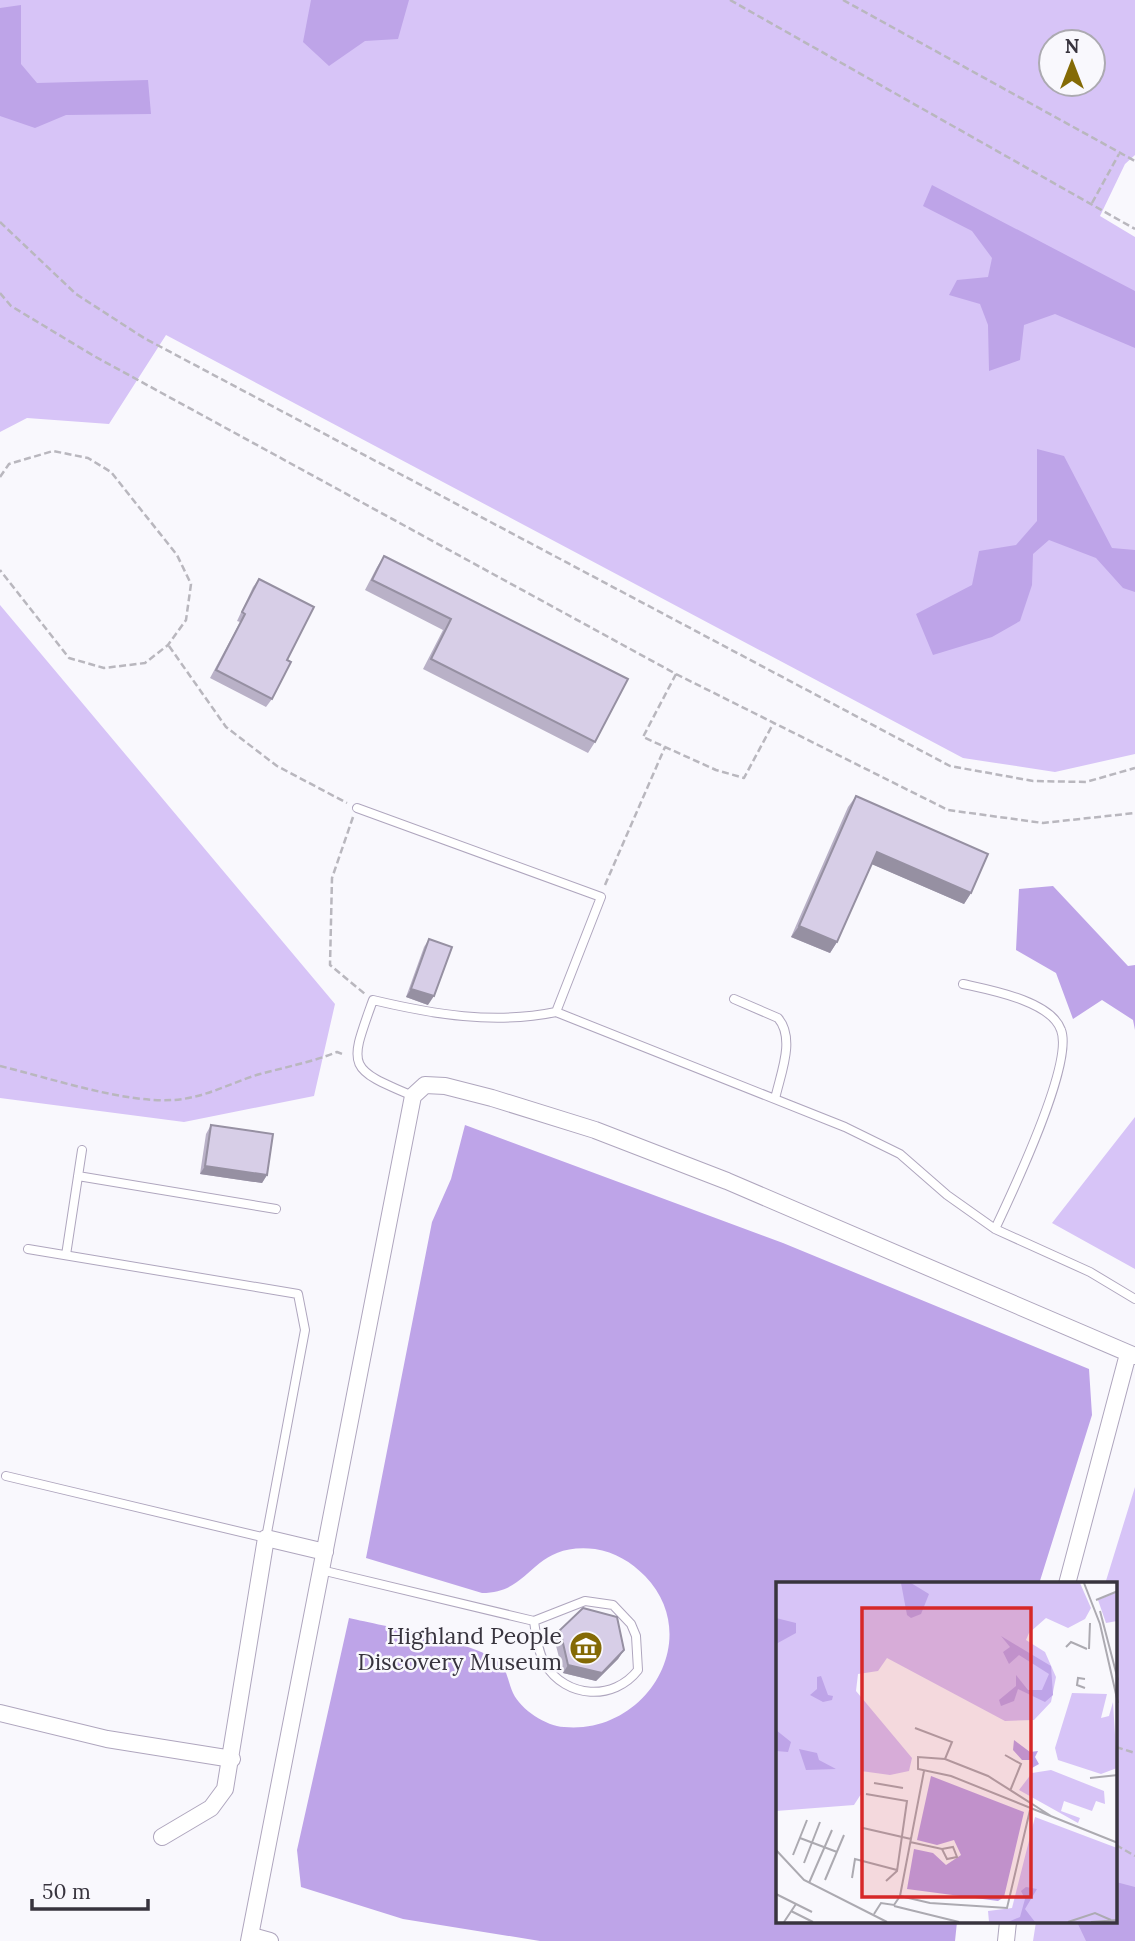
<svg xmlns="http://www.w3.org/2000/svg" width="1135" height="1941" font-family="Lora,serif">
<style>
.green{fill:#d7c4f7;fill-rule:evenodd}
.water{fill:#bea4e8}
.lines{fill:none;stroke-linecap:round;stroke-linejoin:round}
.lane-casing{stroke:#afa6be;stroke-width:10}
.street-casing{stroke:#afa6be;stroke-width:18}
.path{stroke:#b9b7be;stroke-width:2.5;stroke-dasharray:7 3.5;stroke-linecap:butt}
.lane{stroke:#fff;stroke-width:8}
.street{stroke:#fff;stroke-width:16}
.wall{fill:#b9b1c7}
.shaded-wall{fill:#9690a2}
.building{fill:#d7cee7;stroke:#9690a2;stroke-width:2}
.labels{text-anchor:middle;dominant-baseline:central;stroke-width:5;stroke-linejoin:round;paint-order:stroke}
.poi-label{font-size:23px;fill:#38343e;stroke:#f9f8fd;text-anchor:end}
.inset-road{fill:none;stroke:#acaab1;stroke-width:2}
.view{fill:#d62828;fill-opacity:0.15;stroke:#d62828;stroke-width:3.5}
.inset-edge{fill:none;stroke:#38343e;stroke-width:3.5}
</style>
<rect width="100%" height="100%" fill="#f9f8fd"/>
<path class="green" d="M0,0H1135V155L1125,164L1100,216L1135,237V754L1055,772L963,758L166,335L109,424L27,418L0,432ZM1051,42H1093V84H1051Z
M0,605L335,1004L314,1096L184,1122L0,1098Z
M1135,1117V1269L1052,1223Z
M1135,1487V1941H1033L1036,1922H1116V1584H1105Z"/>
<path class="water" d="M311,0H409L398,39L365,41L329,66L303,42Z
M21,5V64L37,83L148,80L151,114L66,115L35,128L0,116V8Z
M932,185L1135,291V348L1055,314L1024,325L1020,360L989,371L988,325L980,304L949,295L957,280L988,277L992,258L972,231L923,206Z
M1037,449L1064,456L1112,548L1135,550V592L1123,588L1096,558L1049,540L1033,554L1032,585L1020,621L992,637L933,655L916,614L972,585L979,551L1016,545L1037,521Z
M1053,886L1128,966L1135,965V1030L1133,1020L1102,1000L1073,1019L1056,973L1016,950L1019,889Z
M465,1125L783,1243L1089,1369L1092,1415L1039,1584H778V1922H957L955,1941H540L403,1919L301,1887L297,1850L349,1618C382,1626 480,1642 501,1664C507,1670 509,1685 513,1693C521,1710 546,1726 564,1727C646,1735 705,1638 645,1576C631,1562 615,1552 595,1549C530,1542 534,1593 482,1593L366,1558L432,1222L451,1179Z
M1116,1882L1135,1887V1941H1086L1077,1922H1116Z"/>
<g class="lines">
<defs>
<path id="lane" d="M357,808L601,897L556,1012
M963,984C990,990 1051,1001 1061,1030C1074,1063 1012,1193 995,1229
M734,999L778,1018C796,1039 780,1075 775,1099
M413,1096C346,1068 349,1067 373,1000C432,1014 494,1025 556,1012L845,1127L900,1154L947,1195L995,1229L1090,1272L1135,1299
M78,1176L276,1209
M66,1255L82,1150
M6,1476L266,1538L305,1330L298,1294L28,1249
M321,1570L534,1621L585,1601L613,1605L631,1624L636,1636L638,1670C614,1701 566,1699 545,1664C538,1652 536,1635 534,1621"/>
<path id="street" d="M1067,1584L1128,1354
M0,1713L107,1739L232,1759
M162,1837L211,1808L225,1789L266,1538L325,1552
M252,1936L270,1941
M249,1941L413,1096L425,1085L445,1086L492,1098L595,1130L727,1181L1135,1356
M1006,1941L1008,1922"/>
</defs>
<use href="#lane" class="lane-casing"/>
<use href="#street" class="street-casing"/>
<path class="path" d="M730,0L1135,229
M843,0L1135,161
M1092,203L1119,154
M0,222L76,294L144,338L950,766L1033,781L1086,782L1135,768
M0,293L11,306L94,356L676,674L948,810L1043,823L1135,813
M0,477L9,464L53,451L88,458L111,472L177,555L191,584L186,620L168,645L145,663L104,668L69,658L0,570
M169,646L226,727L277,766L347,803
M676,674L643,737L716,770L744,778L773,724
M353,817L332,878L330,965L365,994
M605,885L665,747
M0,1066C50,1078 123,1103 173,1100C205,1098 230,1083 260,1074C286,1067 312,1062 337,1052L345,1055
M1116,1747L1135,1753
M1116,1845L1135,1856"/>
<use href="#lane" class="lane"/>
<use href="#street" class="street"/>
</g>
<path class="wall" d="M384,556L595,742L588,753L423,669L443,630L365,590L377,567Z
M259,579L287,660L272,699L266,707L210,678L240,622L237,621L253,587Z
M856,796L971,893L964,904L872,864L837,942L830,953L791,937L848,807Z
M429,939L428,1005L406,997L424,947Z
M211,1125L267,1175L262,1183L200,1174L206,1134Z
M560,1630L624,1650L618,1659L596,1681L563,1673L554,1638Z"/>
<path class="shaded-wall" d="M877,852L971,893L964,904L869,863Z
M799,926L837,942L830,953L791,937Z
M411,989L434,996L428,1005L406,997Z
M205,1166L267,1175L262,1183L200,1174Z
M624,1650L618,1659L596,1681L563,1673L568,1665Z"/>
<path class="building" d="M384,556L628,679L595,742L431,659L451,619L372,580Z
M259,579L314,607L287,660L291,662L272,699L216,670L245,614L242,612Z
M856,796L988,854L971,893L877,852L837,942L799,926Z
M429,939L452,947L434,996L411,989Z
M211,1125L273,1134L267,1175L205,1166Z
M583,1608L617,1617L624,1650L602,1673L568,1665L560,1630Z"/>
<defs>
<symbol id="museum-disc" viewBox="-11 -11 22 22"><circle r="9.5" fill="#846a05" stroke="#f9f8fd"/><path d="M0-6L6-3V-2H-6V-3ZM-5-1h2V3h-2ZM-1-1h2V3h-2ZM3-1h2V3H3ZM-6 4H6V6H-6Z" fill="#fff"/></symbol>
</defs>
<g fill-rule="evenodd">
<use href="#museum-disc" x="567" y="1629" width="38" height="38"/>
</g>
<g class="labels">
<g class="poi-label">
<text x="562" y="1635">Highland People<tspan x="562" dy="26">Discovery Museum</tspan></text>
</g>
</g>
<g transform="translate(776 1582)">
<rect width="341" height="341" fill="#f9f8fd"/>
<path d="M0,1H304L315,26L309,37L292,46L270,36L253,51L250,58L269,70L280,95L275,120L258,138L229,139L111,76L102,89L82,92L80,109L136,176L133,189L114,193L85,189L87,209L78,223L0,229ZM341,10V39L330,41L322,18ZM296,111L331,112L325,136L333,134L337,120L341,186L325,192L282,178L279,166ZM275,188L328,209L329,222L320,219L316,229L288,219L285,229L304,236L302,241L243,208L256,191ZM259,235L341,266V340H213L212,329L236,326Z" fill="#d7c4f7"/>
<path d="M125,1H135L153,12L145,32L135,36L131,33ZM0,36L20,41V51L0,62ZM225,54L275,84L277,113L269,120L242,107L238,119L225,124L223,118L240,104V93L252,108H266L273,92L243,73L233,82L227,70L234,65ZM45,94L52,113L57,114L56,118L47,120L34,113L41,107V95ZM0,148L15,160L12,170L0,169ZM238,158L254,170L262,169L259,175L263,182L256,186L255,178H246L237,168ZM23,167L41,171L43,178L60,187L30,188ZM155,194L248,230L228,315L222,319L131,307L138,267L157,271L170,283L185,273L178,258L161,263L141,258ZM250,305L261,307L249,327L259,340H232L244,335L249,317L245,309Z" fill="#bea4e8"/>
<path class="inset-road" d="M308,1L324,42L342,121M320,18L342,9M324,29L342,98M290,65L295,60L311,67M313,67L314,41M309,106L301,103L302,96L309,97M139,146L176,160L169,177M229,173L245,182L234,209M314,196L342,193M98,201L127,206M90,212L131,219L121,289L110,299M275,234L212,194L169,177L142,175V187L175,194L342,261M87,246L135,257M24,256L61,270M134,260L166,267L177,265L181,275L171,277L166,267M0,268L28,298L111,340M17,273L31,238M28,281L44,240M76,296L79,277L121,288M49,298L68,253M33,301L56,248M0,312L36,330M124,314L154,321L231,326L254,228M118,324L183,340M15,329L37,340M98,332L105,321L118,323L124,314L148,189M8,340L20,322M292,340L319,331L335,338M315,340L342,338"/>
<path class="view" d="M86,26H255V315H86Z"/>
<rect width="341" height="341" class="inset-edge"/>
</g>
<g transform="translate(1072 63)"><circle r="33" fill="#f9f8fd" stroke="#acaab1" stroke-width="2"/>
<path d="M0-5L12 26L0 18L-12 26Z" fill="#846a05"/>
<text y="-10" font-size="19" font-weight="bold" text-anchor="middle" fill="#38343e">N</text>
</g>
<path d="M32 1899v10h116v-10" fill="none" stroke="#38343e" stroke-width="3.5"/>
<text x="42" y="1899" font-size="21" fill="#38343e" stroke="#f9f8fd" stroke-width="5" paint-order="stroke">50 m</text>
</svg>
